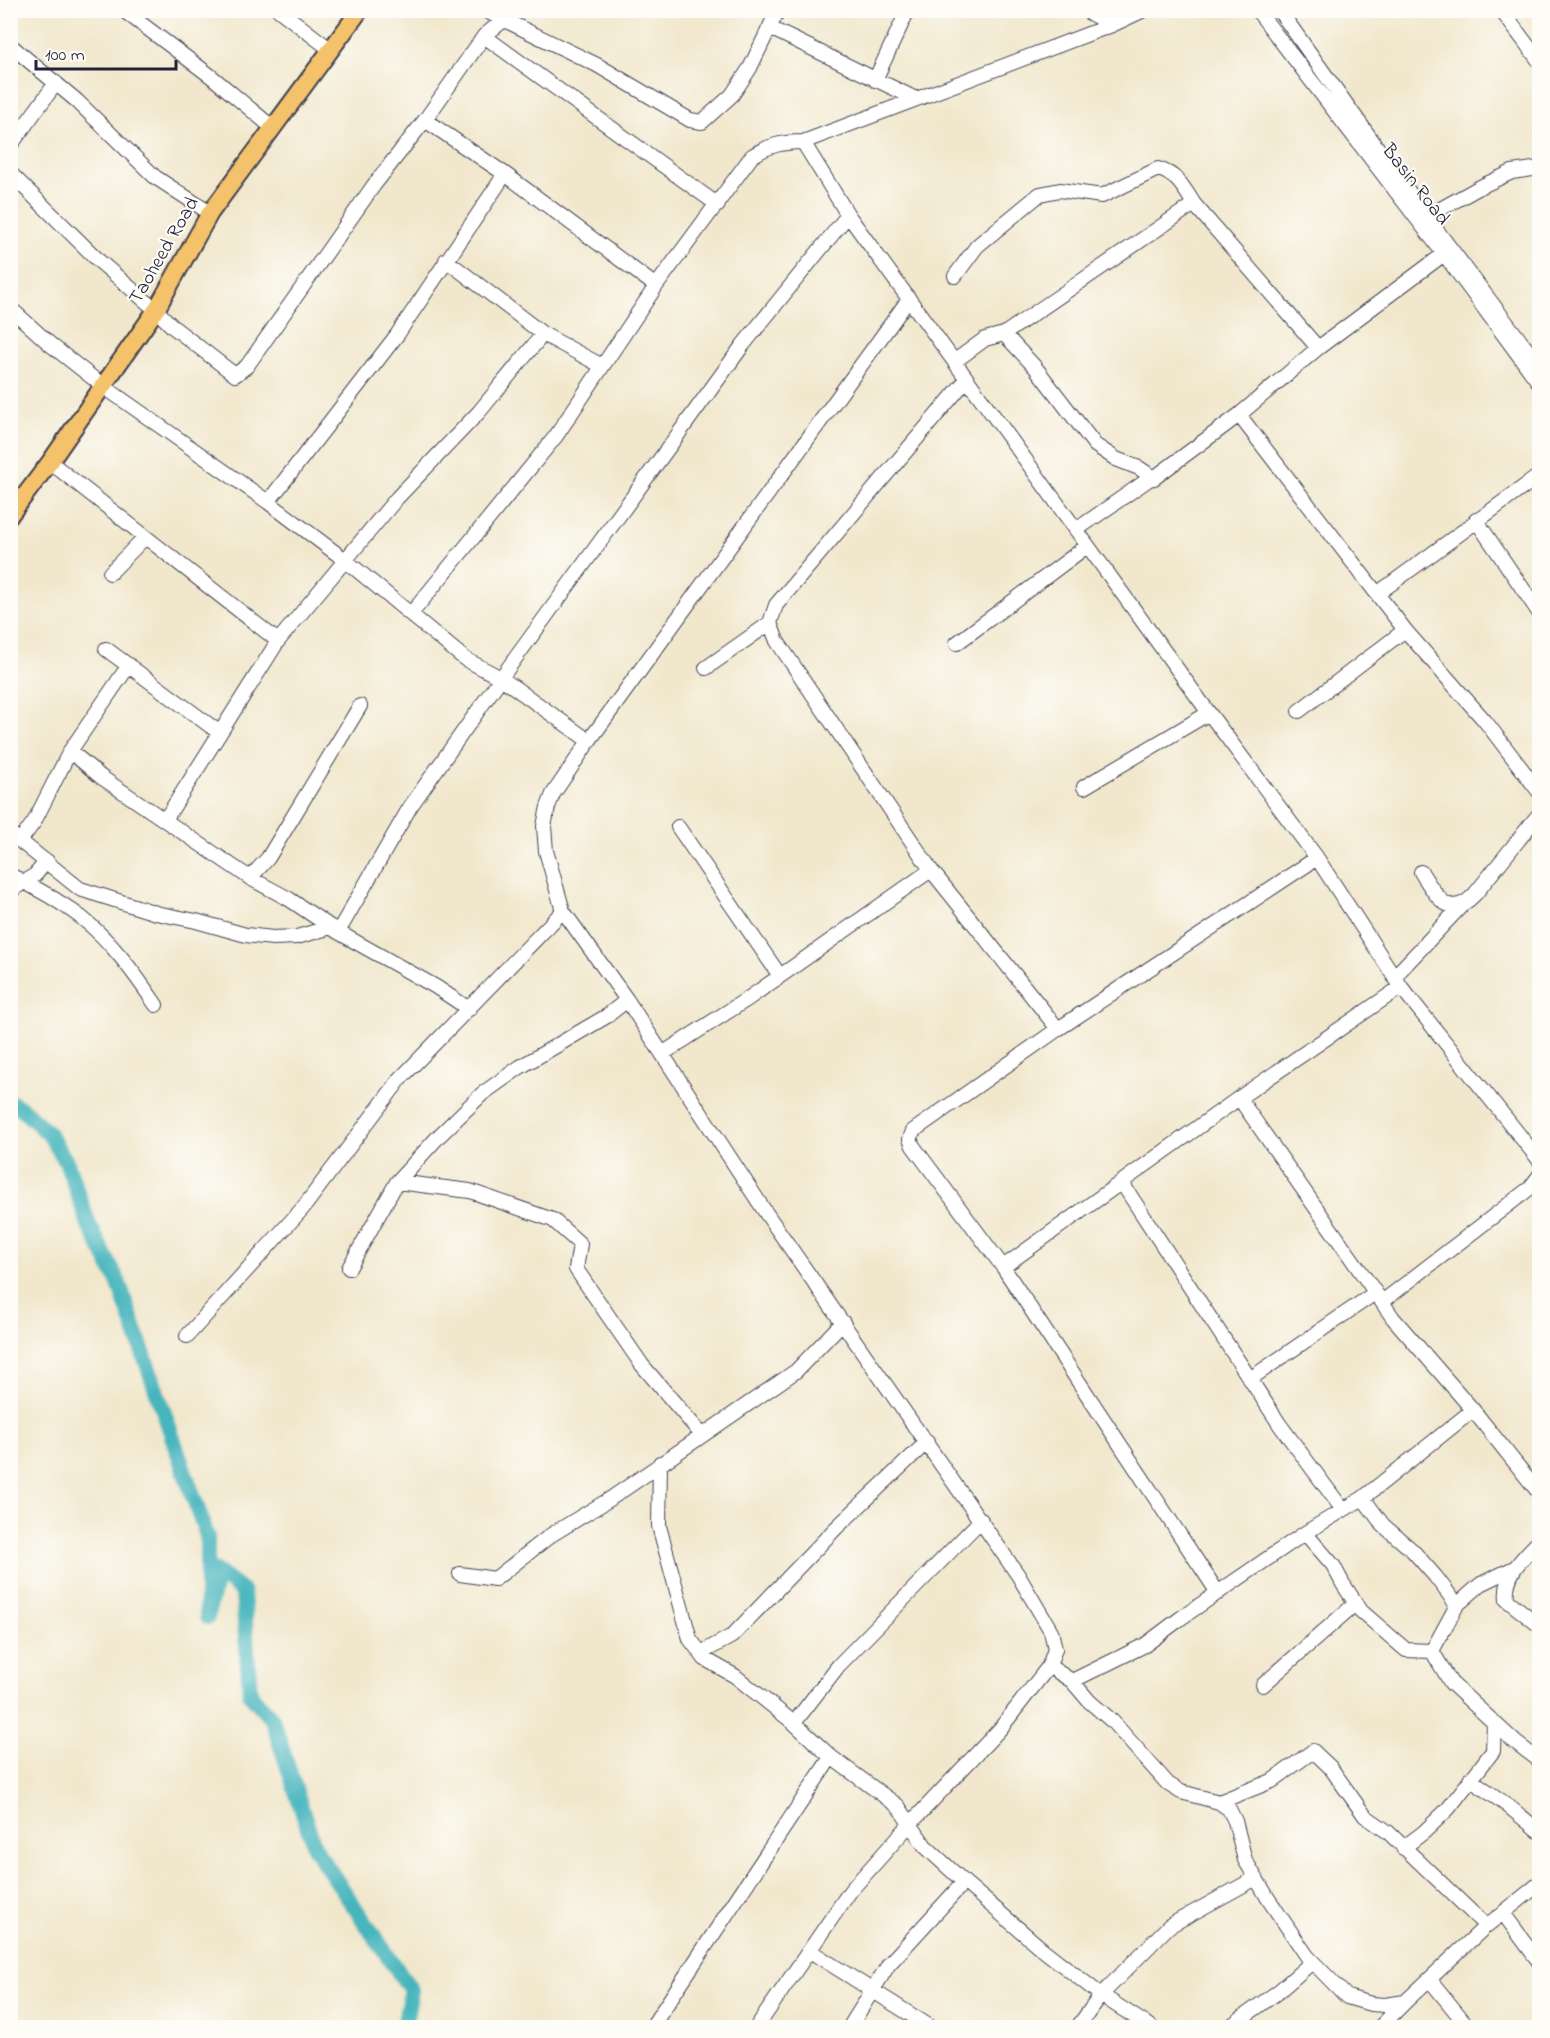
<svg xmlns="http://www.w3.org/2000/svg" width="1550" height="2038" font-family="'Indie Flower',sans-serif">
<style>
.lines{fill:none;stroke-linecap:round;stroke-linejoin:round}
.river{stroke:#46b5bd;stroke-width:16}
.minor-casing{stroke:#414051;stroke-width:16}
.major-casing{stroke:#414051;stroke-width:20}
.minor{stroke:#fff;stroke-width:14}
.major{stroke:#f3c26a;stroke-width:16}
.labels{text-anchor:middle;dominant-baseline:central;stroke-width:4.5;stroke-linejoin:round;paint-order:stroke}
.street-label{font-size:20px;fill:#22223b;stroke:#fdfcf7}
</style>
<rect width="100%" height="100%" fill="#fdfcf7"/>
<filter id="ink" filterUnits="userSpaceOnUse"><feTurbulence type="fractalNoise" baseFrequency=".0167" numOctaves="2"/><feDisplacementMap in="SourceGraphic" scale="12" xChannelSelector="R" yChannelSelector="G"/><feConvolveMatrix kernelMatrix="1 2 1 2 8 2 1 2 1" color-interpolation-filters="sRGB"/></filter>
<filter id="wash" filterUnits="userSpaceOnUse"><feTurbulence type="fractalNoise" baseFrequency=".008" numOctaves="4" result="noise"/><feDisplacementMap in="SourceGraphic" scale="24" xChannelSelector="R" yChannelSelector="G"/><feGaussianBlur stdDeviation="1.35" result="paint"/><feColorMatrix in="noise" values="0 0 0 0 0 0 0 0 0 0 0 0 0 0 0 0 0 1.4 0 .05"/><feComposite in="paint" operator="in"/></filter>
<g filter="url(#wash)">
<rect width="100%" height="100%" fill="#f1e7cc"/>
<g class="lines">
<path class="river" d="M10,1102L22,1109L48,1133L66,1161L89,1225L118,1281L207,1536V1617L217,1572L243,1592L250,1694L272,1719L315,1849L411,1990L404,2028"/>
</g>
</g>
<g filter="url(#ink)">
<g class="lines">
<defs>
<path id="minor" d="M123,10L212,77L273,128
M279,10L331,50
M484,10L597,65L690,120L702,122L732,95L750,68L778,10
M1084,10L1112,25
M1144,10L1112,25L803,142L848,215L1209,713L1317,858L1401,987L1540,1161
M1257,10L1444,254L1540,384
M1279,10L1426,216L1540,367
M1501,10L1540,62
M770,28L916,99
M484,36L718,205
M10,45L77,101L155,177L210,213
M875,80L908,10
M425,120L505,174L656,286
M10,146L56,83
M10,173L99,261L156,310L173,327L235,375L247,366L374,185L425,120L484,36L505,19L510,10
M1419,221L1480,187L1512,172L1540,168
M446,260L543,334L602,366
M955,276L977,246L1040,194L1060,190L1102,196L1158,169C1177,174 1184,188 1194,204L1318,348
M10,308L51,345L103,386L268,502L345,560L465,659L501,678L589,741
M1004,334L1035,367L1095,445L1116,459L1139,468L1154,478L1239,415L1318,348L1444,254
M955,361L985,339L1004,334L1194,204
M967,379L776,605L770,623L777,641L931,870L1058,1029
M1239,415L1405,630L1485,721L1540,793
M50,462L278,641
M268,502L397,335L505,174
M1476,520L1540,614
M1076,530L1152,477
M110,573L145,537
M1377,594L1540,475
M411,614L556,436L656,286L752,156C769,145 783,142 803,142
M957,643L1087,546
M106,649L220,733
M706,668L770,623
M1299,711L1405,630
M70,751L101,777L250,878L289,899L338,932L436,987L469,1009
M1084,787L1209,713
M165,820L278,641L397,498L479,412L543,334
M678,827L780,976
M10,833L80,889L156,913L196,921L246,935L273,938L297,937L331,927
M20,841L34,822L70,751L129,665
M1421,872C1435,893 1448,923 1475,894L1540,813
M10,875C35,887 60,901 82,918C112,942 135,974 156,1005
M250,878L268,858L360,706
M10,891L35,875L47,861
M338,932L410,807L501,678L743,345L848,215
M1394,977L1463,904
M662,1054L749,998L931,870
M1239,1098L1382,1302
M1540,1175L1530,1188L1382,1302L1393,1318L1473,1410L1540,1494
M397,1182L470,1191L553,1220L580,1244L576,1269L642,1365L702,1435
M1122,1183L1280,1425L1343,1510
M1003,1267L1239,1098L1401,987
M349,1268L397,1182L438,1137L482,1094L520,1067L607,1016L627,1000
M187,1336L303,1208L401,1078L563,911
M1250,1379L1375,1293
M660,1463L659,1526L690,1639L705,1659L735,1676L794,1723L831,1757L898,1806L925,1846L964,1882L1042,1949L1101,1995L1152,2028
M1363,1498L1383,1525L1413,1551L1435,1576L1457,1605
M1305,1533L1333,1565L1343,1584L1361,1611L1406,1650L1432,1651
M1540,1540C1523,1558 1504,1573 1507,1600L1540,1626
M460,1574L495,1579L551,1535L610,1499L796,1371L843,1322
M1218,1593L1003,1267L913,1146L910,1139L913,1131L1058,1029L1317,858
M1432,1651L1451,1683L1515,1742L1540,1761
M1432,1651L1457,1605L1481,1584L1514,1568
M701,1653L732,1636L836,1528L927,1442
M1049,1666L1072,1681L1089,1701L1112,1721L1168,1784L1181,1792L1219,1802L1229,1809L1235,1821L1245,1860L1269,1900L1307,1956L1347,1997L1371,2004L1385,2005L1405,2002L1486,1926L1503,1913L1540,1963
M1072,1681L1145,1645L1181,1618L1305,1533L1363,1498L1473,1410
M1263,1685L1356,1603
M794,1723L839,1665L981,1520
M1470,1779L1507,1805L1540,1832
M1219,1802L1272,1781L1313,1751L1330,1767L1365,1816L1388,1832L1486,1926
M1403,1848L1424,1832L1448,1809L1493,1751L1494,1722
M1503,1913L1540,1883
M810,1951L932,2028
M1430,1980L1469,2028
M651,2028L831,1757
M756,2028L851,1890L910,1824L1000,1729L1049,1666L1055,1649L1051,1631L1018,1575L766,1213L627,1000L563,911L546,851L544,826L548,807L553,794L589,741L909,299
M849,2028L889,1964L964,1882
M1077,2028L1101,1995L1169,1926L1256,1878
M1228,2028L1279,1991L1312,1962
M1379,2028L1405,2002"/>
<path id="major" d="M10,515L50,462L156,310L210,213L360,10"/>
</defs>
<use href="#minor" class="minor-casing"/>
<use href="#major" class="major-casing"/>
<use href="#minor" class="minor"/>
<use href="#major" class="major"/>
</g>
</g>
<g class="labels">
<g class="street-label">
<text transform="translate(1415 185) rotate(52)">Basin Road</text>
<text transform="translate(165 251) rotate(-60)">Taoheed Road</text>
</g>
</g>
<rect width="1550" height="2038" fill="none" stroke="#fdfcf7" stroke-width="36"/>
<path d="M36 60v9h140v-9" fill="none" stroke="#22223b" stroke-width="3"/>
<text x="45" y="60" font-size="18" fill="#22223b" stroke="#fdfcf7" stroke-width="4.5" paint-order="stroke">100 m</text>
</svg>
